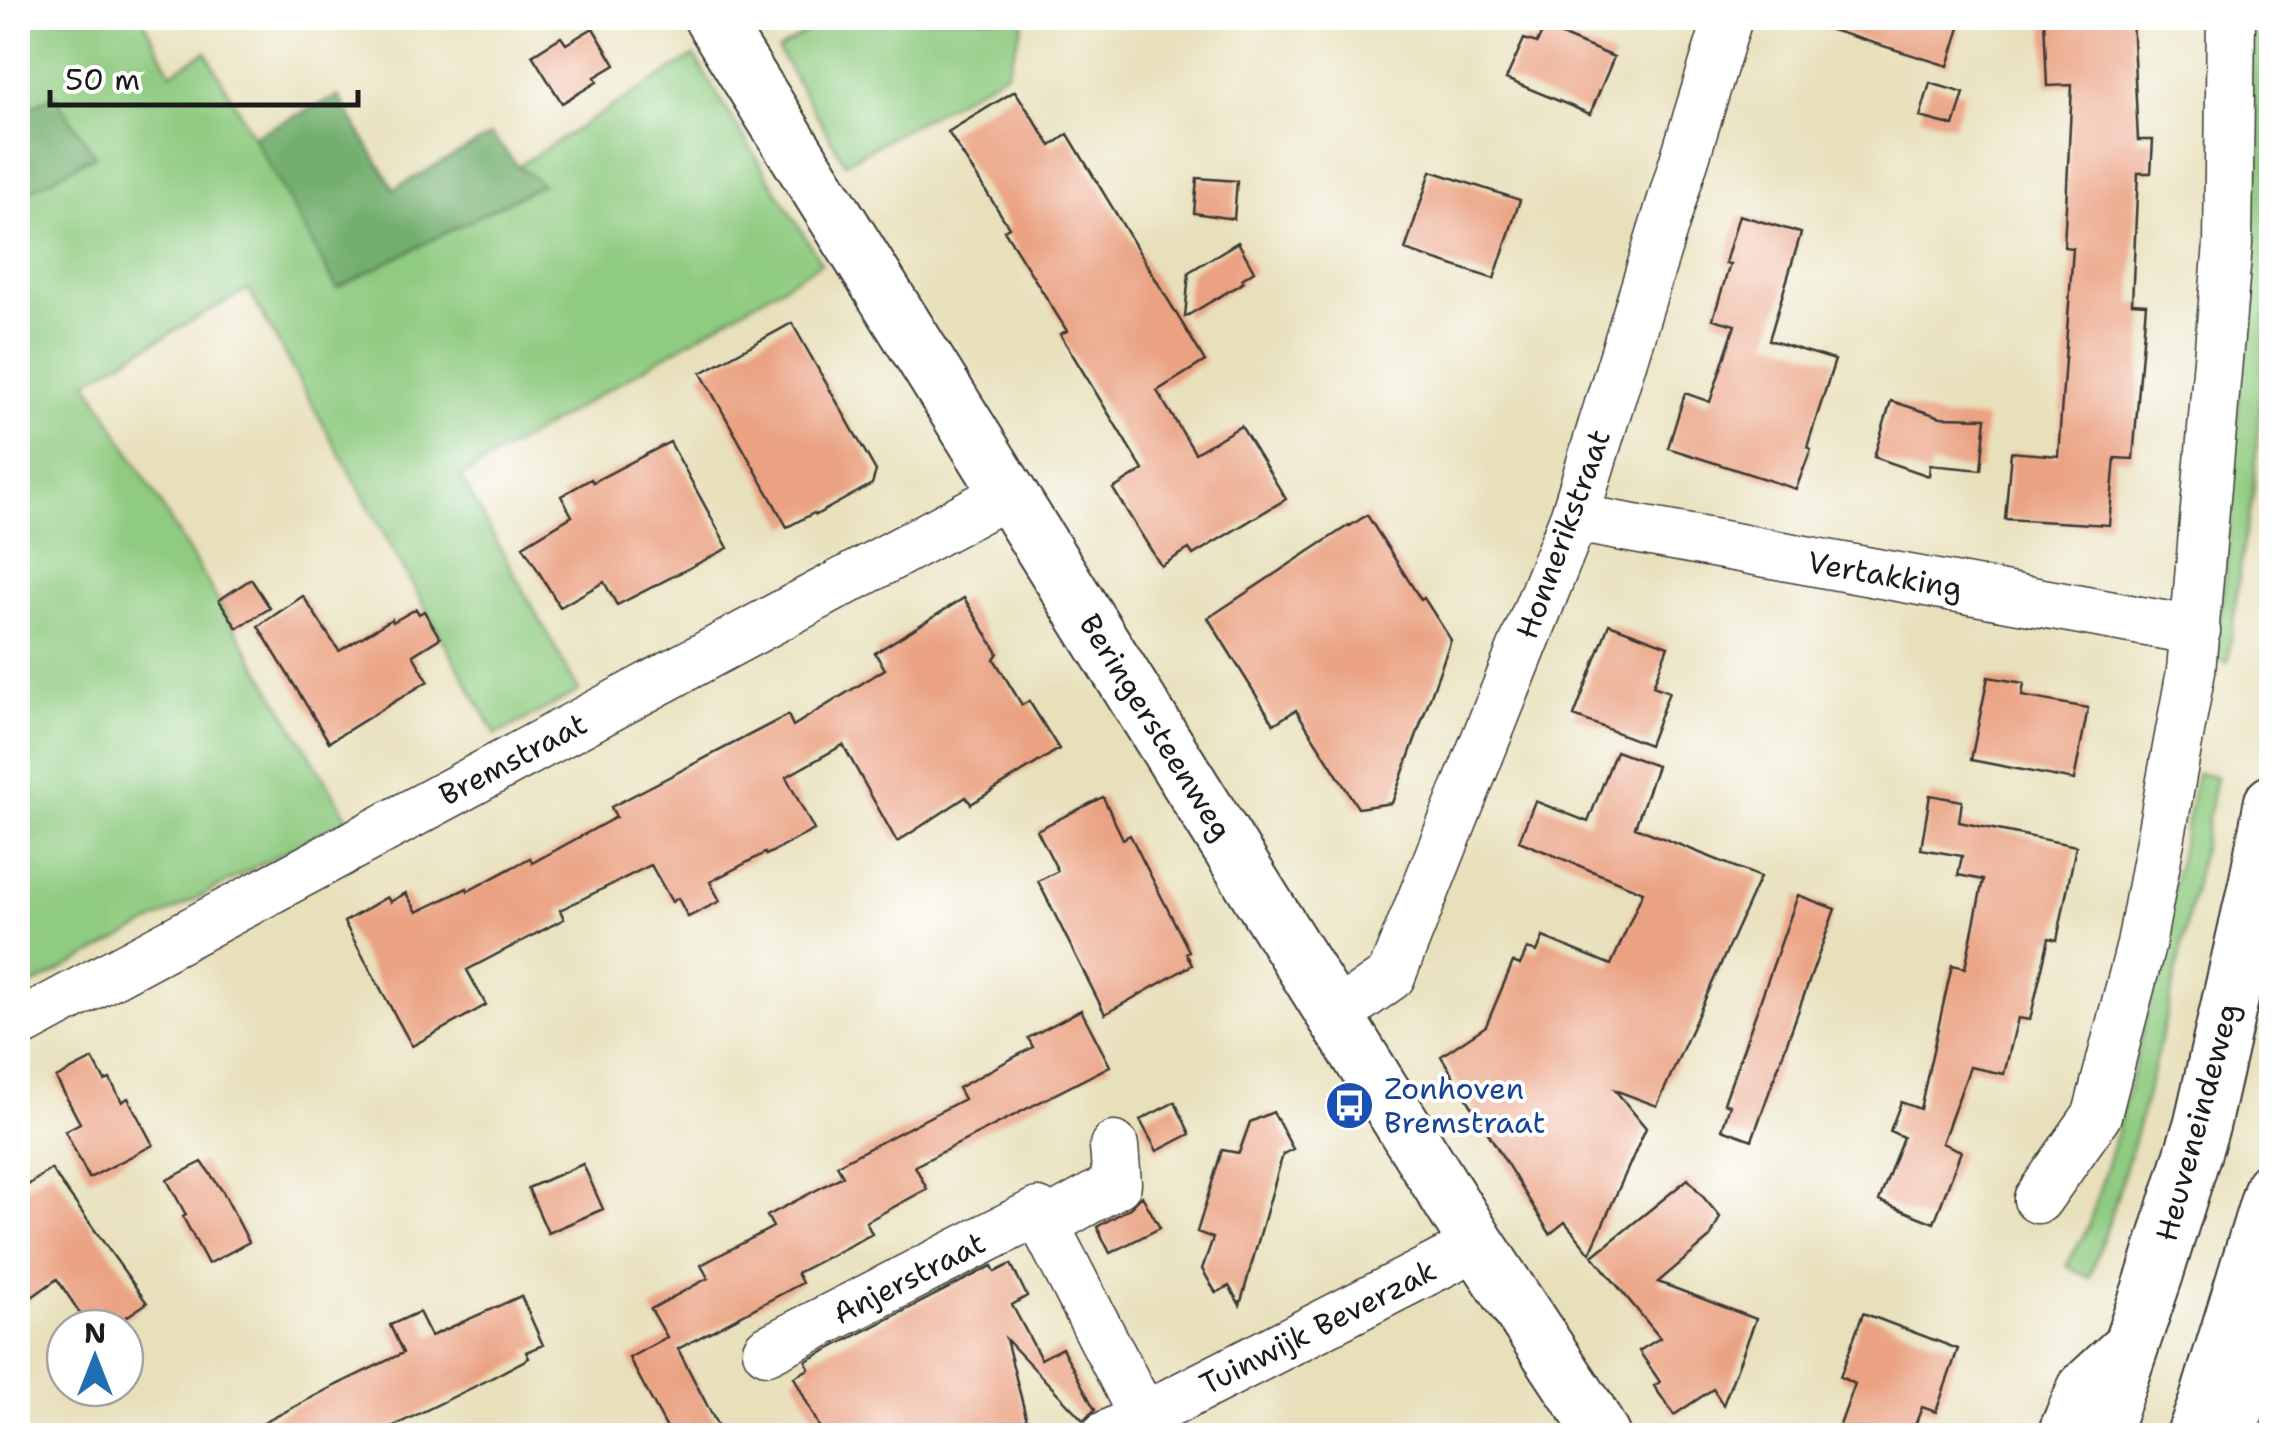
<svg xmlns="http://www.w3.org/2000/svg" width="2289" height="1453" font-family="'Shantell Sans',sans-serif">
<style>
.green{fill:#8fcb80;stroke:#56744e;stroke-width:2.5}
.forest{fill:#73af6e;stroke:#486645;stroke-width:2.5}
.building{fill:#eaa282}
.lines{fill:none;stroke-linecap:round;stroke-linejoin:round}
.minor-casing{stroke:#3b3934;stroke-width:51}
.major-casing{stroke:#3b3934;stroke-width:59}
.highway-casing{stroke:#3b3934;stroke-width:59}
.minor{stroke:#fff;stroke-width:48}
.major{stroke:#fff;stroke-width:55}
.highway{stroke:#fff;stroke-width:55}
.labels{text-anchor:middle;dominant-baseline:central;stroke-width:8;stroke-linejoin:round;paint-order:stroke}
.street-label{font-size:30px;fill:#1c1c1c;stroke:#fff}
.transit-label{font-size:30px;fill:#164399;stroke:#fff;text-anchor:start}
</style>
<rect width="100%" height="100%" fill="#fff"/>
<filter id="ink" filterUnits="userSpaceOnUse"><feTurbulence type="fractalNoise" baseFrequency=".01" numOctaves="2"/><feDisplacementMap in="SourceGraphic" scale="20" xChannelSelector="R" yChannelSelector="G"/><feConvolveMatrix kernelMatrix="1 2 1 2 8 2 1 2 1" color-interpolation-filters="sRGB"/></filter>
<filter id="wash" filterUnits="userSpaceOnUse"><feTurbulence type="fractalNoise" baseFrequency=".0048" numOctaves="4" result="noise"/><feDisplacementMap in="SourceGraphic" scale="40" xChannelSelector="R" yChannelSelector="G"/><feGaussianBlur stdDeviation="2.25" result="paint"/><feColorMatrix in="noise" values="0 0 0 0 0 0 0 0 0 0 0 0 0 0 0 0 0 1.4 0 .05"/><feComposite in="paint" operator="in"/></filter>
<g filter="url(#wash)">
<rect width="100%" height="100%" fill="#e8e0bb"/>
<path class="green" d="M18,18H142L171,73L206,52L337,287L541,185L518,166L694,56L821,263L461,477L579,691L496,735L248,289L87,381L348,818L18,993V197L94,155L54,95L18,115Z
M829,18H1025L1007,72L845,163L778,50Z
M2247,18H2271L2272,193L2265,334L2253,496L2244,539L2228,662L2215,659L2223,597L2244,334Z
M2197,773L2216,776C2184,945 2149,1116 2089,1278L2067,1265L2088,1227L2119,1125L2149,1005Z"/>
<path class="forest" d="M54,95L95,155L18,197V115Z
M338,96L394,189L491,135L518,166L542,184L337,288L253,136Z"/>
<g id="blocks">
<path class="building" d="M1817,18H1963L1948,66L1815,25Z
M2044,18H2132L2138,140H2153L2151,173H2138L2132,303L2146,304L2133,459L2115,458L2109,525L2005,519L2011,452L2058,456L2073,248L2064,247L2072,85L2047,86Z
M593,28L615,65L595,77L597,82L562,103L532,55L561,37L566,44Z
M1544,28L1614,57L1590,114L1506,79L1524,39L1537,43Z
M1930,83L1964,93L1954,126L1920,117Z
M1015,91L1051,146L1068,134L1205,361L1157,391L1195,453L1241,426L1286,499L1193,555L1189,549L1161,566L1113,489L1143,470L1060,334L1067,331L1004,230L1009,227L948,132Z
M1431,171L1520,200L1494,279L1405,250Z
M1197,178L1237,181L1234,219L1194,213Z
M1739,215L1801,233L1769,340L1835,360L1807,447L1811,449L1796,489L1668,448L1685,393L1710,402L1735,325L1713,319L1730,264L1725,263Z
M1238,242L1254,271L1242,279L1244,282L1185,317L1189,272Z
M792,323L876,471L872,484L816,515L814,513L787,527L701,373Z
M1891,401L1941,417L1986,418L1981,470L1930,465L1929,476L1874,457Z
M670,442L728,548L617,605L604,582L560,607L523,546L572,516L561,496L591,479L593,482Z
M1367,515L1421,600L1424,598L1451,640L1392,803L1358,808L1296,710L1274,724L1208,618L1349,525L1350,526Z
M251,579L270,608L237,628L219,600Z
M303,596L339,651L392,619L393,622L416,609L419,614L424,611L440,638L413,655L428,681L329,742L258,626Z
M964,598L998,653L994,659L1022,705L1029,701L1059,749L971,804L966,797L897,842L843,745L786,777L814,830L766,855L765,853L710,882L720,901L688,917L678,898L672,902L651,865L560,910L564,919L467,970L486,1005L412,1046L344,922L387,897L390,902L406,893L417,912L467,888L468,891L530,858L532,863L616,817L611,807L663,780L788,715L793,726L885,669L875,653Z
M1609,624L1668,646L1653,686L1669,692L1649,745L1574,716Z
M1988,677L2024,683L2022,696L2088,708L2074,780L1971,760Z
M1616,751L1657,766L1635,827L1760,877L1657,1106L1615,1090L1646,1128L1590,1253L1565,1222L1550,1234L1441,1056L1486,1026L1513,962L1520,965L1527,949L1537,952L1543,937L1611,965L1643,892L1519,841L1535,801L1588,822Z
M1930,795L1962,801L1959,822L2076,846L2057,940L2049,938L2030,1020L2018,1018L2004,1074L1970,1067L1942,1143L1961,1151L1934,1223L1879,1201L1903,1137L1890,1131L1901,1102L1920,1109L1952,965L1965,968L1983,880L1958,875L1962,856L1921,849Z
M1103,797L1123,839L1130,835L1189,951L1186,953L1192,965L1105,1014L1038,881L1058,871L1037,830Z
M1798,895L1835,909L1752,1140L1722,1129L1730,1105L1724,1103Z
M1081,1010L1110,1066L915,1166L927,1189L866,1222L872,1234L797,1273L802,1283L678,1349L723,1436H671L629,1358L667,1337L651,1309L708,1278L701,1265L773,1227L767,1216L843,1176L837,1165L964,1099L958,1088L1033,1047L1028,1038Z
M93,1059L105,1081L110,1079L122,1102L128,1098L153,1145L89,1178L65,1131L80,1123L56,1078Z
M1175,1102L1190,1134L1157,1151L1140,1120Z
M1273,1112L1293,1149L1283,1154L1240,1305L1229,1286L1216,1293L1202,1269L1213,1238L1197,1232L1222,1150L1239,1153L1250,1122Z
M202,1162L223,1192L249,1242L208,1264L183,1217L186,1215L167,1180Z
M583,1164L603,1209L548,1233L528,1188Z
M51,1169L147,1303L110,1328H90L57,1279L18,1307V1192Z
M1688,1179L1720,1217L1710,1238L1658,1282L1756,1319L1723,1405L1713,1389L1674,1415L1654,1386L1660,1382L1639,1351L1660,1338L1593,1256Z
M1142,1196L1160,1228L1110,1253L1097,1227L1130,1208Z
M1011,1264L1027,1296L1012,1305L1041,1359L1062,1348L1095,1410L1083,1420L1006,1339L1031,1436H824L794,1377L809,1369L806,1361L992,1266L995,1272Z
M521,1296L543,1345L526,1352L529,1358L486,1381L373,1436H239L330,1388L403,1353L390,1325L419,1312L431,1336Z
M1863,1313L1958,1349L1936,1412L1922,1407L1911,1436H1836L1855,1384L1840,1377Z"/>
</g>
</g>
<g filter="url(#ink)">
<use href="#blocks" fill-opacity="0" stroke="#3b3934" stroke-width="2.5"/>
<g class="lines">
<defs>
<path id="minor" d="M1574,518L2196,631
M1336,1015L1391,976L1574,518L1728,18
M18,1025L1009,493
M2038,1199L2097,1115L2141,945L2191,671L2228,244L2231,18
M1045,1224L1117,1184L1114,1146
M767,1350L1038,1212L1143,1416
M1105,1436L1478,1245
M2230,1436L2258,1362L2272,1318"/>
<path id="major" d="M712,18L1478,1245L1588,1411L1602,1436
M2065,1436L2085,1389L2129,1348
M2194,1436L2206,1405L2272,1189"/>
<path id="highway" d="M2100,1436L2155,1275L2202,1124L2257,882L2272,803"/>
</defs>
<use href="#minor" class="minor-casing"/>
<use href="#major" class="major-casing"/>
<use href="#highway" class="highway-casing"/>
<use href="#minor" class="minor"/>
<use href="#major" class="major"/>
<use href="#highway" class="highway"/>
</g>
</g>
<defs>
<symbol id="bus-disc" viewBox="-11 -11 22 22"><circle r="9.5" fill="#1a4fb4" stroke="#fff"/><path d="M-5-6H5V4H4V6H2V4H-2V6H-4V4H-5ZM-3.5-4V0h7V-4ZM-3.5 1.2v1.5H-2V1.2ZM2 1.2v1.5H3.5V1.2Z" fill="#fff"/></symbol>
</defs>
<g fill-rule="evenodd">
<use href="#bus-disc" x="1322" y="1078" width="55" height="55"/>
</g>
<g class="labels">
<g class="street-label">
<text transform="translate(1563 534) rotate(-70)">Honnerikstraat</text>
<text transform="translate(1885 575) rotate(10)">Vertakking</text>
<text transform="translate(1156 727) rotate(58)">Beringersteenweg</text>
<text transform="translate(513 759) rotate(-28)">Bremstraat</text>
<text transform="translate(2197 1122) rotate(-75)">Heuveneindeweg</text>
<text transform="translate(909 1278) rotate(-27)">Anjerstraat</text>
<text transform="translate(1318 1327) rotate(-27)">Tuinwijk Beverzak</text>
</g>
<g class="transit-label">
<text x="1384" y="1088">Zonhoven<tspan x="1384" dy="34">Bremstraat</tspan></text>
</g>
</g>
<rect width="2289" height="1453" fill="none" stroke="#fff" stroke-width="60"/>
<g transform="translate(95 1358)"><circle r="48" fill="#ffffff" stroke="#a4a4a4" stroke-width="2.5"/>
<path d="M0-8L18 38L0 25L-18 38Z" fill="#1f6fb2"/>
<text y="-15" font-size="28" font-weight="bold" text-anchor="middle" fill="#1c1c1c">N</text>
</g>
<path d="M50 90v15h308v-15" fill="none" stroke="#1c1c1c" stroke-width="5"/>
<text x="65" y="90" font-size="30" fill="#1c1c1c" stroke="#ffffff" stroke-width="8" paint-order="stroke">50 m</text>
</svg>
